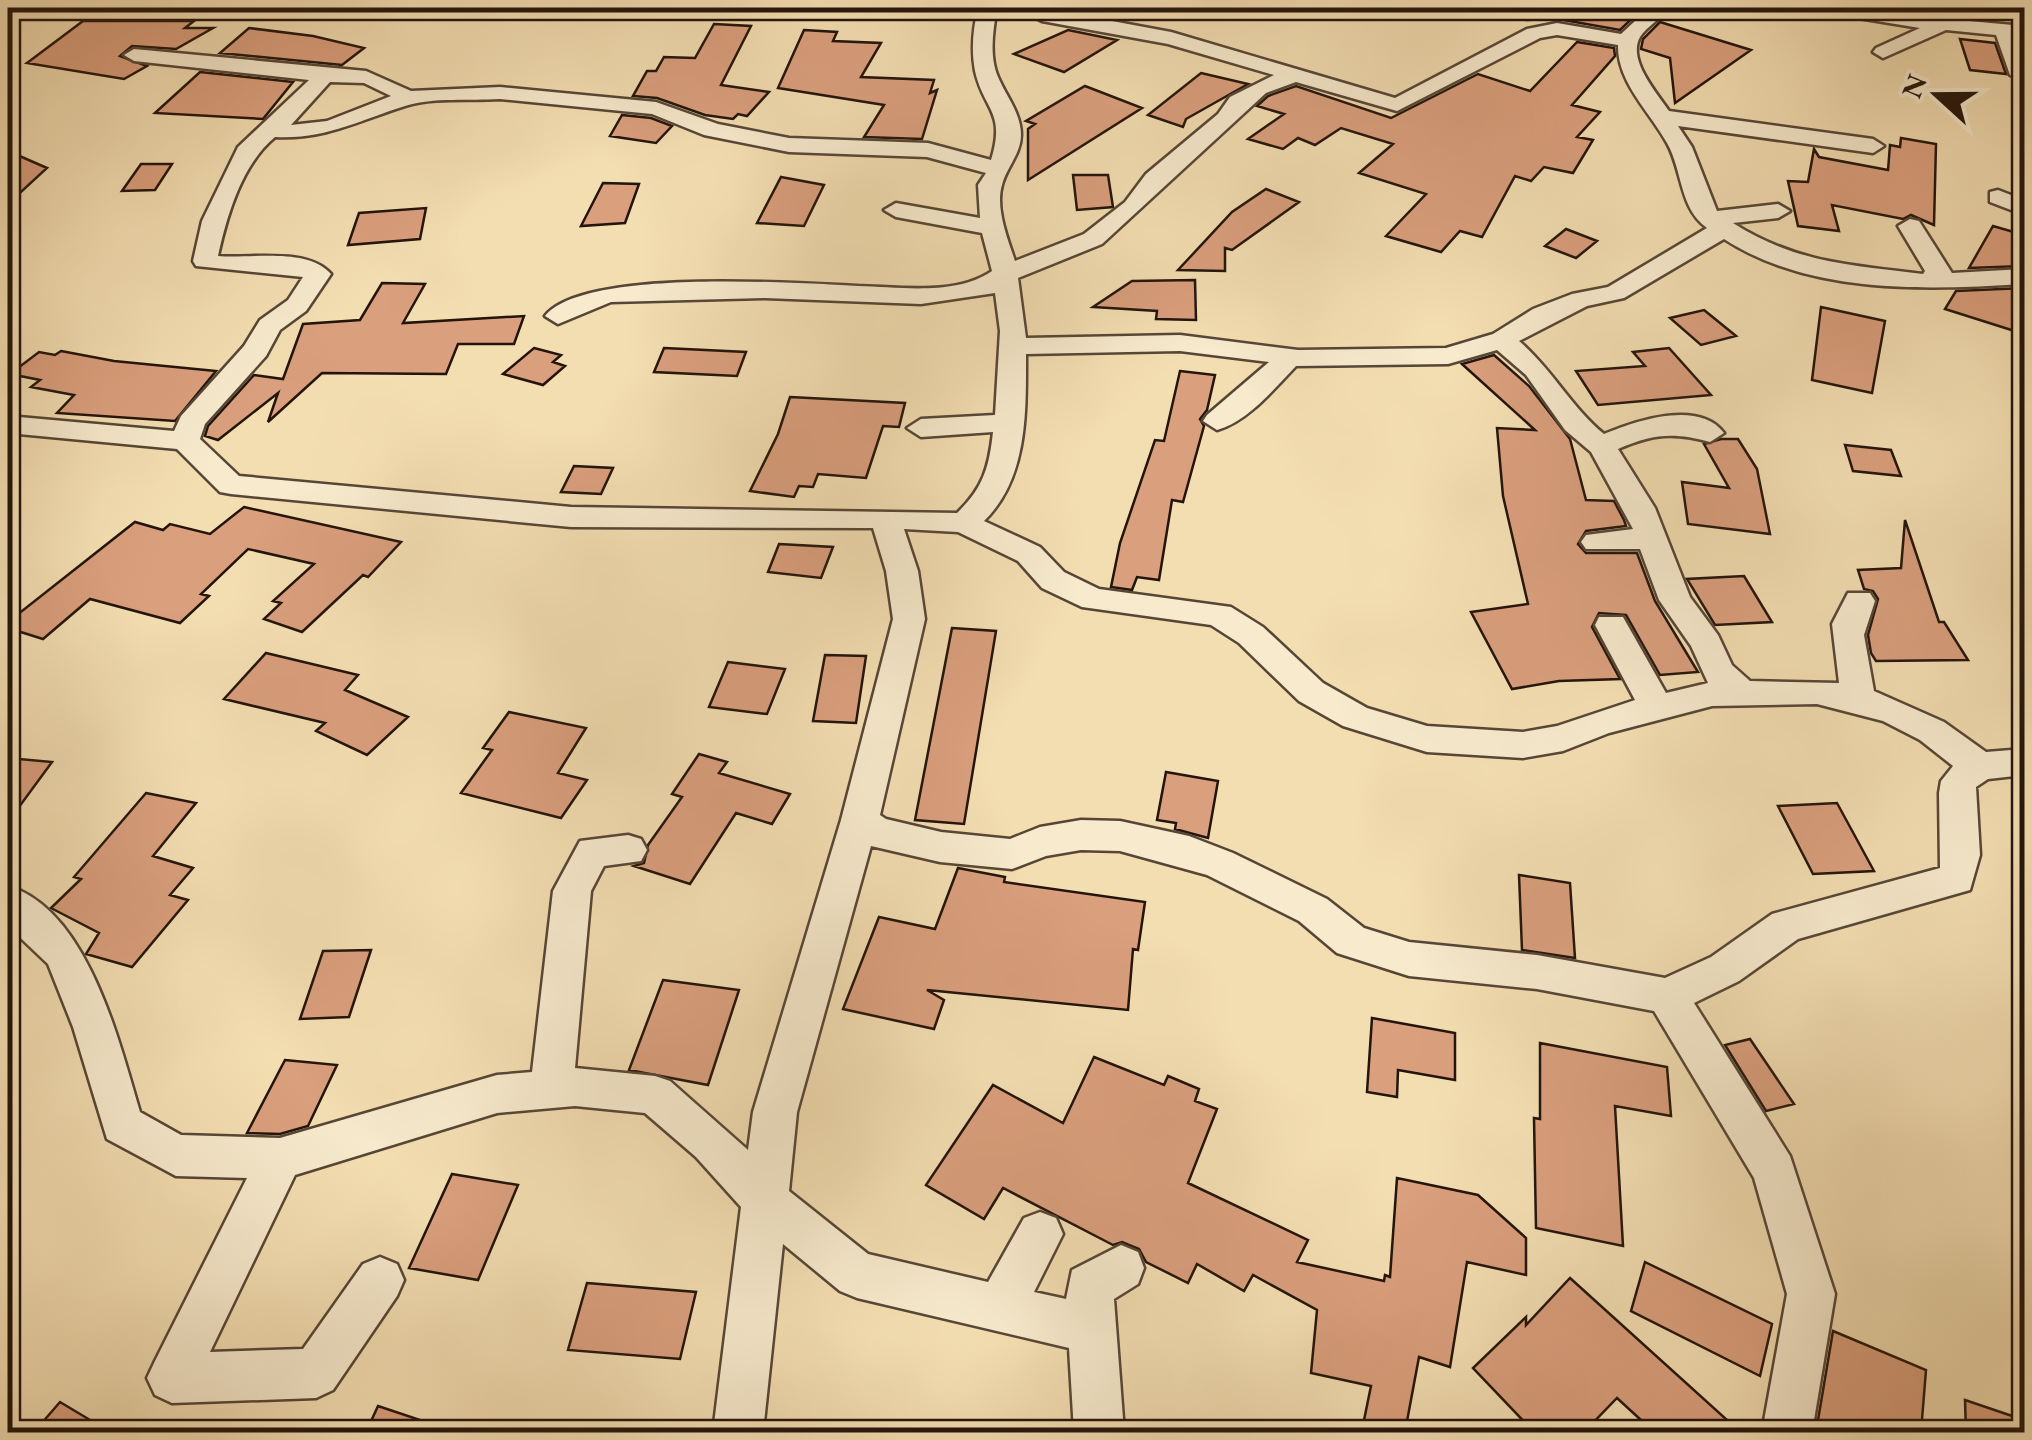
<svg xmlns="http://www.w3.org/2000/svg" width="2032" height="1440" font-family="'EB Garamond',serif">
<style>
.building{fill:#da9f7d;stroke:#23140c;stroke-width:2.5}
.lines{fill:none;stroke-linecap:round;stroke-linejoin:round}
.minor-casing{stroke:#574636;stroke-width:5}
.minor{fill:#f7eacd;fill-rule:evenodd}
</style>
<rect width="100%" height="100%" fill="#f3deb2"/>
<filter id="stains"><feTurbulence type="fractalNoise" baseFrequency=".002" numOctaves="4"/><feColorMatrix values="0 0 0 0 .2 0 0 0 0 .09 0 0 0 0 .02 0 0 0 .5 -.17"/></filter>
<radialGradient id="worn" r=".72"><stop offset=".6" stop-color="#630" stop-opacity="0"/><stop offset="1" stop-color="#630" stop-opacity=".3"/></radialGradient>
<path class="building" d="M1529,8H1643L1620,30L1558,19L1527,20Z
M83,21H194L185,28H213L176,49L132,46L120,56L147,66L124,79L27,63Z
M1660,22L1751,50L1675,103L1670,58L1641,49L1643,39Z
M714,24L751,26L721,85L769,92L747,116L738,114L733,119L705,115L657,98L633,96L647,71H656L664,57L695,58Z
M249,28L313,36L364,48L342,65L220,53Z
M804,30L837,32L833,41L881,43L861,77L934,80L930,93L937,90L922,139L864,137L884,105L778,88Z
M1068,30L1117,40L1064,72L1014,54Z
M1960,39L1995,43L2006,74L1970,70Z
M1577,42L1614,48L1615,56L1572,105L1600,112L1577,137L1593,140L1573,173L1544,167L1531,181L1515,176L1482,237L1460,231L1441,252L1386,236L1426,194L1359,173L1393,144L1341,128L1315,145L1298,138L1283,149L1248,139L1284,114L1257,106L1268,96L1296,86L1391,118L1478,74L1530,91Z
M200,72L293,82L263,119L155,113Z
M1201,73L1248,84L1186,119L1183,127L1148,115Z
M1085,86L1142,108L1028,180V129L1035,124L1026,121Z
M622,115L651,118L672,126L656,143L610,136Z
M1901,138L1936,144L1934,225L1911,215L1903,219L1832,205L1839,231L1798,226L1788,181L1808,182L1814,149L1819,157L1888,170L1890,145L1900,147Z
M8,151L47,168L8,204Z
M141,164H172L155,190L122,191Z
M1073,175H1108L1113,207L1077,210Z
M781,177L824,185L804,226L757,223Z
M603,183L639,184L625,223L581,226Z
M1266,189L1299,202L1232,250L1225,248V271L1178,270L1232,212Z
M426,208L420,239L348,245L359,213Z
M1993,226L2024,235V266L1969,268Z
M1566,229L1597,241L1576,258L1545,246Z
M1195,280L1196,320L1156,319L1157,311L1093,307L1132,281Z
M382,283L425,284L403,323L524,316L514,344H458L446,374L322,373L268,422L278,393L218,440L205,436L208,426L254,375L283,379L303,324L360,320Z
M2024,288V334L1945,309L1956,291Z
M1821,307L1885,321L1872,393L1812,380Z
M1704,310L1736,336L1701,345L1670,318Z
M534,348L561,355L553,362L565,366L543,385L503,374Z
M664,348L746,352L737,376L654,372Z
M1669,348L1711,395L1598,405L1576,371L1645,366L1633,352Z
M61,351L114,361L216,371L175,421L57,413L74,395L31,387L40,380L10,374L39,352L55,355Z
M1494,355L1529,386L1570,439L1586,500L1614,501L1624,520L1626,526L1586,531L1578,544L1586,553H1637L1655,601L1698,672L1660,675L1626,615L1599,613L1592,627L1620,679L1559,681L1512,689L1471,612L1528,604L1503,496L1497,428L1535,430L1462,364Z
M1180,371L1215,375L1207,410L1200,419L1204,426L1183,502L1172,500L1159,580L1137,577L1132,590L1111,587L1120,543L1155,440L1164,441Z
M790,397L905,403L899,427L883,426L866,478L818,474L813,487L799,486L794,497L750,491L778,434Z
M1721,439H1738L1757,469L1770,534L1688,524L1682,482L1729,488L1704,444Z
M1845,445L1891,450L1901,476L1853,471Z
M574,466L613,468L601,494L561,492Z
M244,507L401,542L368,577L363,575L302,632L264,619L281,603L273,601L314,564L248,549L201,594L209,596L180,623L90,599L43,639L8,628V622L135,522L163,530L170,524L210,534Z
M1905,520L1939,622H1944L1968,660L1876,661L1871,653L1868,635L1878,599L1873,591L1864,589L1858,570L1901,568Z
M779,544L833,547L821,578L768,572Z
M1744,576L1772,622L1715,625L1687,579Z
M952,628L996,631L964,824L915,820Z
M266,653L358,675L345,690L408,717L367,755L316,731L325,723L224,699Z
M825,655L866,656L856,723L813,721Z
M728,662L785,669L767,714L709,707Z
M509,712L586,728L558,773L587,780L561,818L461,793L492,750L483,748Z
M699,754L727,762L719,773L790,794L772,824L736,813L690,884L634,866L644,863L648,845L682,797L672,794Z
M8,758L52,762L8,822Z
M1166,772L1218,781L1208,838L1175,829L1176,823L1157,820Z
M146,793L196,803L153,856L193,868L170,895L188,900L132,967L86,954L99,933L51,908L81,879L74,877Z
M1837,803L1874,871L1813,874L1778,806Z
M958,868L1005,877L1004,882L1145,902L1138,950L1133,949L1128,1010L927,990L944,1000L934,1029L843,1009L879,917L935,929Z
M1519,875L1570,883L1575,958L1522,950Z
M371,950L349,1017L300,1019L323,951Z
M663,980L739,990L708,1085L629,1070Z
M1372,1018L1455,1033V1080L1398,1070L1397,1097L1367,1092Z
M1750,1039L1794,1104L1766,1111L1725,1045Z
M1540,1043L1667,1067L1671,1116L1615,1106L1623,1246L1536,1228L1534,1118L1540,1119Z
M1094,1057L1164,1085L1168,1076L1199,1089L1195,1101L1217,1109L1188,1183L1308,1240L1297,1262L1384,1281L1385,1275L1390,1277L1397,1178L1478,1195L1526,1238V1275L1467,1262L1450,1367L1419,1357L1405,1432H1383L1363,1425L1371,1386L1311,1373L1317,1310L1253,1275L1244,1291L1197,1264L1188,1283L1146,1262L1139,1249L1122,1242L1113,1245L1003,1188L984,1219L926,1185L993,1085L1063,1123Z
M285,1060L337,1065L308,1126L280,1134L247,1133Z
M452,1174L518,1185L478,1280L409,1268Z
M1645,1262L1772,1324L1760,1376L1631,1311Z
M1570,1278L1726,1419L1715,1432H1654L1617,1398L1584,1432H1534L1473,1368L1526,1317V1325Z
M587,1283L696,1292L680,1359L568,1350Z
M1833,1331L1926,1370L1921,1432H1816Z
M1965,1400L2024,1420V1432H1966Z
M60,1402L110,1432H34Z
M378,1406L444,1428L443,1432H366Z"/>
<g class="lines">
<defs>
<path id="minor" d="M978,8H997C993,30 989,56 998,77C1006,96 1021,113 1021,135C1021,154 1006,168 1002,185C995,208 1008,240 1015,261L1084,234L1125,202L1146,174L1218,114L1230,97L1274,75L1168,44L1042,21L1017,8H1042L1171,32L1395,98L1527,29L1557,23L1621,34L1649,8H1669C1662,18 1647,26 1640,37C1627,60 1657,93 1669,111L1873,139L1884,146L1873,153L1678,126L1692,147L1717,211L1778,204L1790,211L1778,218L1733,223C1796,263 1851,265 1923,274L1925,271L1898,226L1910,219L1919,221L1952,273L2024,269V284C1925,290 1811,295 1724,239L1624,298L1587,306L1519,341C1552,369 1571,407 1604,434C1635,421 1699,399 1724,433L1710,442C1673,432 1653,434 1618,449L1655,508L1690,597L1718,635L1732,665L1750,681L1839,683L1832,624L1848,593H1870L1875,601L1864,635L1874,691L1944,722L1986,752L2024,749V775L1988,779L1976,787L1980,855L1970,890L1798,939L1739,981L1694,1003L1790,1156L1835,1294L1812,1432H1762L1787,1294L1754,1178L1654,1011L1537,989L1409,976L1337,953L1299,921L1207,875L1120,851L1081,850L1046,856L1012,869L940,862L871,846L797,1112L789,1191L868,1254L988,1282L1024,1218L1040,1212L1056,1218L1063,1234L1034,1292L1066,1299L1072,1270L1121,1245L1138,1252L1144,1268L1138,1284L1114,1299L1124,1432H1074L1069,1348L857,1298L840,1291L783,1244L763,1432H713L741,1207L696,1157L645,1113L575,1106L497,1113L295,1175L210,1352L303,1349L363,1264L380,1257L397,1264L404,1280L397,1296L333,1390L316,1398L172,1403L155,1395L147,1378L155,1361L247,1178L176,1176L107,1139L73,1027L48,964L8,926V886C88,910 119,1042 140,1112L181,1135L280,1138L497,1075L532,1072L553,891L580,841L628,835L641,839L647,850L641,861L604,866L591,891L575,1068L655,1076L670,1081L748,1150L753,1112L841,820L893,619L886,571L873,528L571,527L231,494L220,492L177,449L8,433V416L174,431L181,416L244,346L260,320L288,300L303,277L196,266L193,261L202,221L238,147L309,80L134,61L124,55L134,49L366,71L411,91L500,87L656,102L718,124L789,138L928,143L991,160C1006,111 984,111 975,71C971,49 973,29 978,8ZM1557,35L1618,45C1617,82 1650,112 1667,143C1683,171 1679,208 1707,228L1608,287L1572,294L1533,309L1493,334L1446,348L1298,350L1180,335L1026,338L1018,278L1102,244L1266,93L1296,82L1397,111L1540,38ZM330,82L364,83L391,96L327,121L291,125ZM500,99L652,114L704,135L789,152L927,157L986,173L978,185L980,218L896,203L884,210L896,217L982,233L992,271C956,296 900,287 858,286C796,283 583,268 545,316L558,324L611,302L765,298L921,304L995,293L1000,331L995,415L921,419L907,428L921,437L993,432C989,468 983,488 957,513L571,507L239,476L200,439L205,424L266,356L280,330L306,311L331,274C307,247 251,259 218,256C227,215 242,164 275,137C324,140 360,120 405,106C433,97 470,101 500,99ZM1497,350L1526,375L1565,430L1591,452L1633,529L1586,535L1581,542L1586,549H1640L1659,600L1691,646L1708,683L1666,693L1623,617H1599L1595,625L1635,700L1557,726L1523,732L1427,726L1367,708L1323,683L1263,627L1231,607L1099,589L1064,572L1040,547L984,521C1028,478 1026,412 1026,354L1180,351L1269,362L1207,415L1203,421L1217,430C1247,422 1275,388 1296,366L1448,364ZM904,529L958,532L1018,561L1042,588L1082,607L1211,625L1239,643L1299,701L1343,726L1427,752L1523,758L1563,751L1609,733L1712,706L1817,704L1883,721L1920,740L1953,766L1941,781L1939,793L1940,868L1772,914L1711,957L1665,978L1537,955L1409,942L1364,928L1327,899L1233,853L1189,836L1120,821L1081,820L1040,827L1010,839L941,832L886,819L880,815L925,619L918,571Z
M1309,8H1334L1316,17L1309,15Z
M1825,8L2024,26V38L2017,37L2024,58V80L2010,75L1996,35L1946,30L1883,58L1873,52L1876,48L1920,28L1834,14Z
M1998,190L2024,200V215L1990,202V192Z"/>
</defs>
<use href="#minor" class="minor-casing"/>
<use href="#minor" class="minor"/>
</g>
<rect width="2032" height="1440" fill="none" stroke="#f3deb2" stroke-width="40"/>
<rect x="10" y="10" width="2012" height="1420" fill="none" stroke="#23140c" stroke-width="5"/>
<rect x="20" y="20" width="1992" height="1400" fill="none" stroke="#23140c" stroke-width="2.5"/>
<g transform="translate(1937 95) rotate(291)" stroke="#f7eacd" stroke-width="8" paint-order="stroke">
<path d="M0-8L18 38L0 25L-18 38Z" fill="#23140c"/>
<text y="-15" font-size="28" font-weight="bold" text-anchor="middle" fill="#23140c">N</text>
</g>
<rect width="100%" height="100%" filter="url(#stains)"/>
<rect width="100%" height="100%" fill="url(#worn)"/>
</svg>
